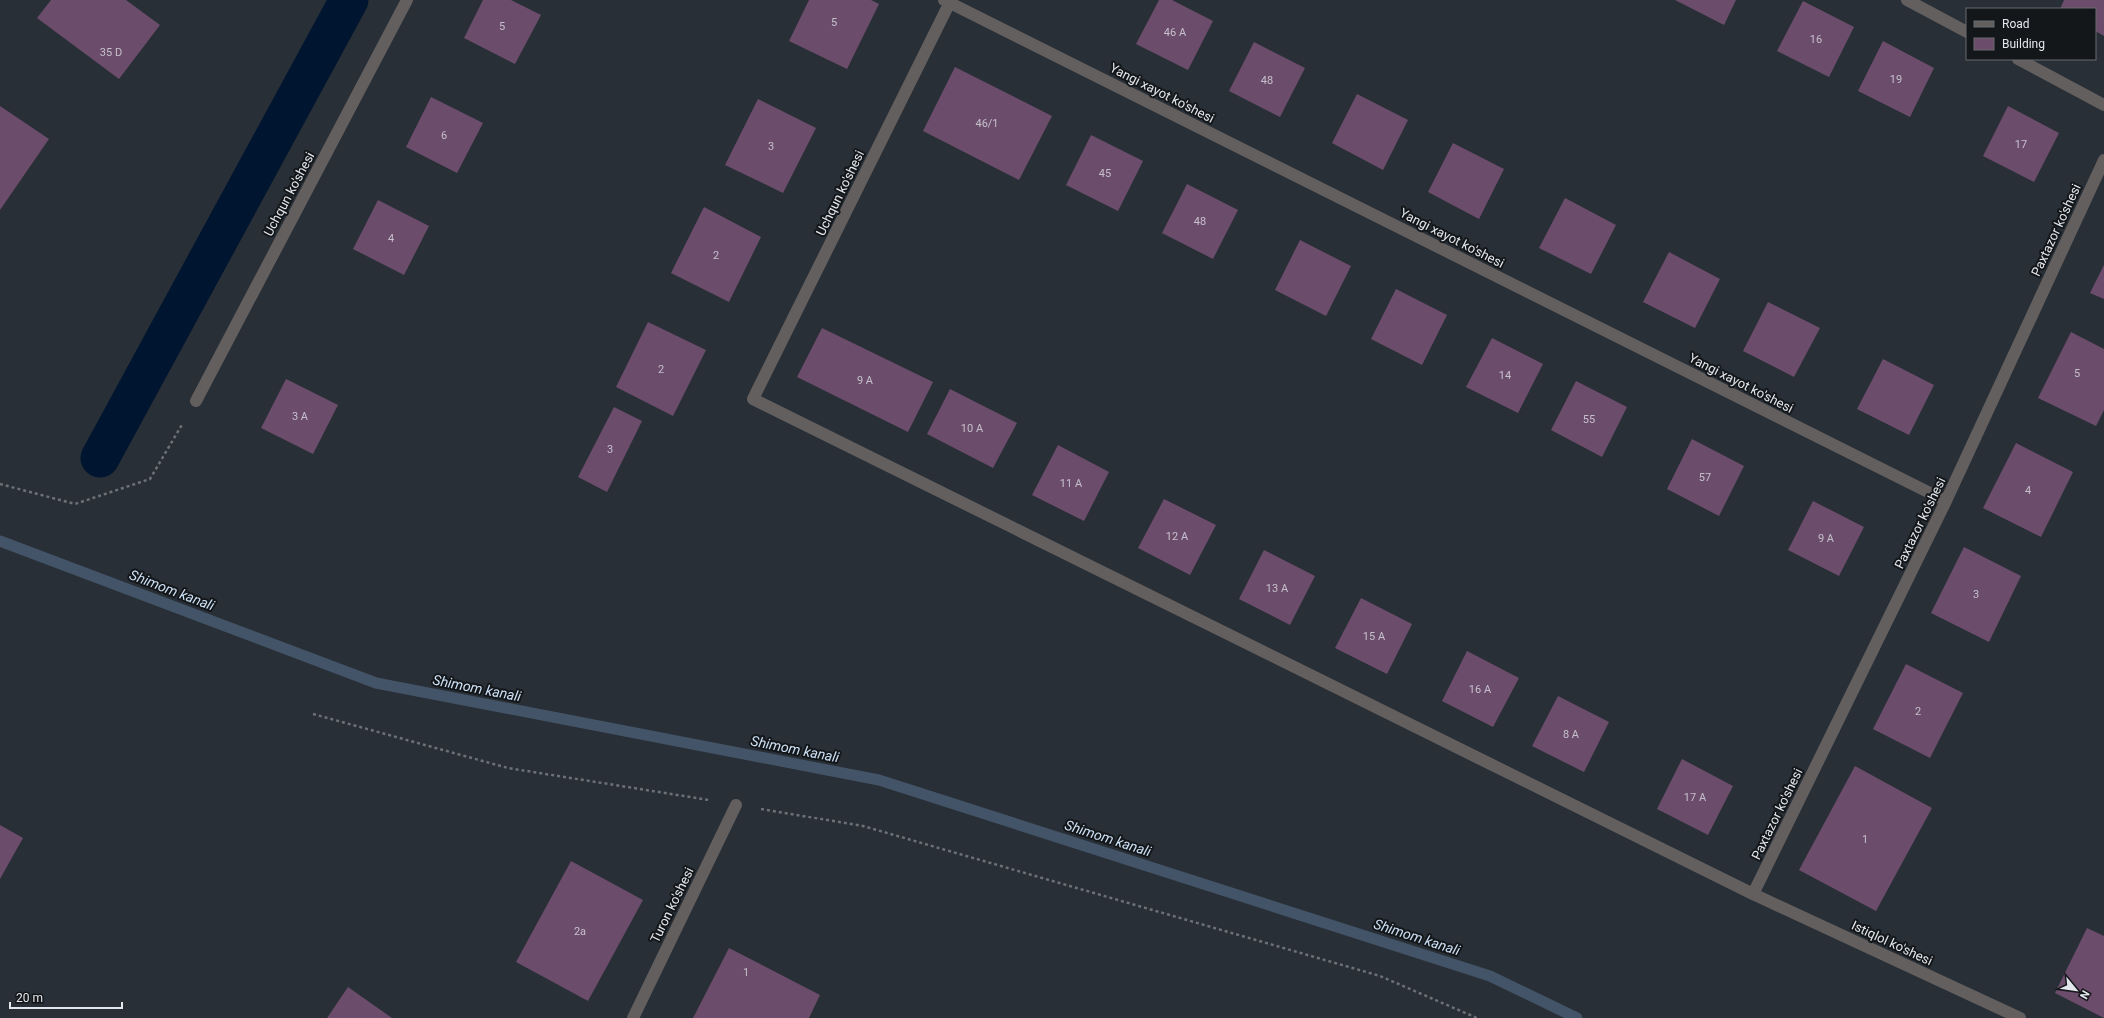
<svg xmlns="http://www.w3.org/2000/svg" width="2104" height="1018" font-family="Roboto,sans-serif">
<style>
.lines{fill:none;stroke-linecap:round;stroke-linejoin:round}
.stream{stroke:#445468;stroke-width:11}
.canal{stroke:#001530;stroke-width:39}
.building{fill:#6c4c6b}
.path{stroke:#6b7177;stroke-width:2.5;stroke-dasharray:3 3;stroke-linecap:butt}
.lane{stroke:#645f5f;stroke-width:12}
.street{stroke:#645f5f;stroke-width:12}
.labels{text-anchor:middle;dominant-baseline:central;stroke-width:4;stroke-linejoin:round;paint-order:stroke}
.number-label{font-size:11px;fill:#c5c0cc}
.street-label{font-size:13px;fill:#e3e7ec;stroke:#14171a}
.water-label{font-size:14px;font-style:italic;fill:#cde1f7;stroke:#14171a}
</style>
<rect width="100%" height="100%" fill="#282f36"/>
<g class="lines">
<path class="stream" d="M0,541L376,683L879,780L1490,976L1577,1018"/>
<path class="canal" d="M100,458L349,0"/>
</g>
<path class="building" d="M51,0H126L160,25L119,79L37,18Z
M483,0H511L541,15L515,64L464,38Z
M809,0H871L879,4L847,69L789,41Z
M1159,0H1172L1213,21L1188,70L1136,44Z
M1675,0H1736L1724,25Z
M2064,0H2104V36L2095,31V9H2060Z
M1803,1L1854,27L1829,77L1777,51Z
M1883,41L1934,68L1910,117L1858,91Z
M1254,42L1305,68L1280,117L1229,91Z
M955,67L1052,116L1019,180L923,131Z
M1357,94L1408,120L1383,170L1332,143Z
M431,97L483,123L457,173L406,147Z
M758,99L816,128L783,193L725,165Z
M0,106L49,139L0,210Z
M2008,106L2059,133L2034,182L1983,156Z
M1091,135L1143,161L1118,211L1066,185Z
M1453,143L1504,169L1479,219L1428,192Z
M1187,184L1238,210L1213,259L1162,233Z
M1565,198L1616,225L1591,274L1539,248Z
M378,200L429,226L404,275L353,249Z
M704,207L761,237L729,302L671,273Z
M1300,240L1351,266L1326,316L1275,290Z
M1669,252L1720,279L1695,328L1643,302Z
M2104,265V299L2090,293Z
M1396,289L1447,315L1422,365L1371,339Z
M1768,302L1820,328L1794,377L1743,351Z
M648,322L706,350L673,416L616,387Z
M822,328L933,382L908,432L797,377Z
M2071,332L2104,349V410L2096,426L2038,398Z
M1492,338L1543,364L1518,413L1466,387Z
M1883,359L1934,385L1909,435L1857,409Z
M286,379L338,405L313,454L261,428Z
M1576,381L1627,407L1602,457L1551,430Z
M950,389L1017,423L993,468L927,434Z
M614,407L642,421L607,492L578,477Z
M1692,439L1744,466L1719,516L1667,489Z
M2016,443L2073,472L2041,537L1983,508Z
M1058,445L1109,472L1084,521L1032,495Z
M1164,499L1216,525L1190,575L1138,548Z
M1813,501L1864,527L1839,576L1788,550Z
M1964,547L2021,576L1989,642L1931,613Z
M1264,550L1315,576L1290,625L1239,599Z
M1361,598L1412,624L1387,674L1335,648Z
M1467,651L1519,678L1493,727L1442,701Z
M1906,664L1963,693L1930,758L1873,729Z
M1558,696L1609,722L1584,772L1532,746Z
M1682,759L1733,786L1708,835L1657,809Z
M1855,766L1932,808L1876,911L1799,870Z
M0,825L23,838L0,879Z
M571,861L643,900L588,1001L516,962Z
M2087,928L2104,936V1018L2055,993Z
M729,948L820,995L809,1018H693Z
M348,987L392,1018H327Z"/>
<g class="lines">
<path class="path" d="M0,484L75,504L150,479L183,423
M313,714L508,768L709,800
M761,809L863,826L1380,976L1477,1018"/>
<path class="lane" d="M1753,894L2020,1018"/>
<path class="street" d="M944,0L1946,501
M951,0L753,399L1753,894L1946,501L2104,160
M1907,0L1967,32
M2018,59L2104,105
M196,401L407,0
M633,1018L736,805"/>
</g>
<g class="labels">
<g class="number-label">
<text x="834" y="22">5</text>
<text x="502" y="26">5</text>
<text x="1175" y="32">46 A</text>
<text x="1816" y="39">16</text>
<text x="111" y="52">35 D</text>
<text x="1896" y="79">19</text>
<text x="1267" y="80">48</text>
<text x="987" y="123">46/1</text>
<text x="444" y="135">6</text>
<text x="2021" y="144">17</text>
<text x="771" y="146">3</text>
<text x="1105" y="173">45</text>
<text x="1200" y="221">48</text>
<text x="391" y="238">4</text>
<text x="716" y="255">2</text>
<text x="661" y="369">2</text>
<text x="2077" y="373">5</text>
<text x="1505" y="375">14</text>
<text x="865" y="380">9 A</text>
<text x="300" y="416">3 A</text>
<text x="1589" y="419">55</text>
<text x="972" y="428">10 A</text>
<text x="610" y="449">3</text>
<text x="1705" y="477">57</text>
<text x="1071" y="483">11 A</text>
<text x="2028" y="490">4</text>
<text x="1177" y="536">12 A</text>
<text x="1826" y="538">9 A</text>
<text x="1277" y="588">13 A</text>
<text x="1976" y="594">3</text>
<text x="1374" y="636">15 A</text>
<text x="1480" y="689">16 A</text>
<text x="1918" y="711">2</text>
<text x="1571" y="734">8 A</text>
<text x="1695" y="797">17 A</text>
<text x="1865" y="839">1</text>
<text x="580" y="931">2a</text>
<text x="746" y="972">1</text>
</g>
<g class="street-label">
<text transform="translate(1162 93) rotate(27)">Yangi xayot ko'shesi</text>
<text transform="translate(840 193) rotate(-64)">Uchqun ko'shesi</text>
<text transform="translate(289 194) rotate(-62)">Uchqun ko'shesi</text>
<text transform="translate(2056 230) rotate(-65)">Paxtazor ko'shesi</text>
<text transform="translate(1452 238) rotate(27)">Yangi xayot ko'shesi</text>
<text transform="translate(1741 383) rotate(27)">Yangi xayot ko'shesi</text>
<text transform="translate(1920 523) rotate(-64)">Paxtazor ko'shesi</text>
<text transform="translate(1777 814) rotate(-64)">Paxtazor ko'shesi</text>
<text transform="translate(672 905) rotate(-64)">Turon ko'shesi</text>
<text transform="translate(1892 943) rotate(25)">Istiqlol ko'shesi</text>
</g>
<g class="water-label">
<text transform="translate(172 590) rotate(21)">Shimom kanali</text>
<text transform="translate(477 688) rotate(11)">Shimom kanali</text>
<text transform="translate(795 749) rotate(11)">Shimom kanali</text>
<text transform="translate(1108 838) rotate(18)">Shimom kanali</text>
<text transform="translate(1417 937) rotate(18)">Shimom kanali</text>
</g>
</g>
<rect x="1966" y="8" width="130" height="52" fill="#14171a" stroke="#676a6e"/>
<rect x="1974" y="21" width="20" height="6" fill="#645f5f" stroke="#676a6e"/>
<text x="2002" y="28" font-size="12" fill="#e3e7ec">Road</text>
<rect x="1974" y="38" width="20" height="12" fill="#6c4c6b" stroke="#676a6e"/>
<text x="2002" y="48" font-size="12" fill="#e3e7ec">Building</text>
<g transform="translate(2076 990) rotate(119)" stroke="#14171a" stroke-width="3" paint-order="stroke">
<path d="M0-3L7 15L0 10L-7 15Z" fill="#e3e7ec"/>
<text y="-6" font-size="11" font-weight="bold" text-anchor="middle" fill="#e3e7ec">N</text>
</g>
<path d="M10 1002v6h112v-6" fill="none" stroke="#e3e7ec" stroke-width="2"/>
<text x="16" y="1002" font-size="12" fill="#e3e7ec" stroke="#14171a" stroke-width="3" paint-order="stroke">20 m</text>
</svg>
